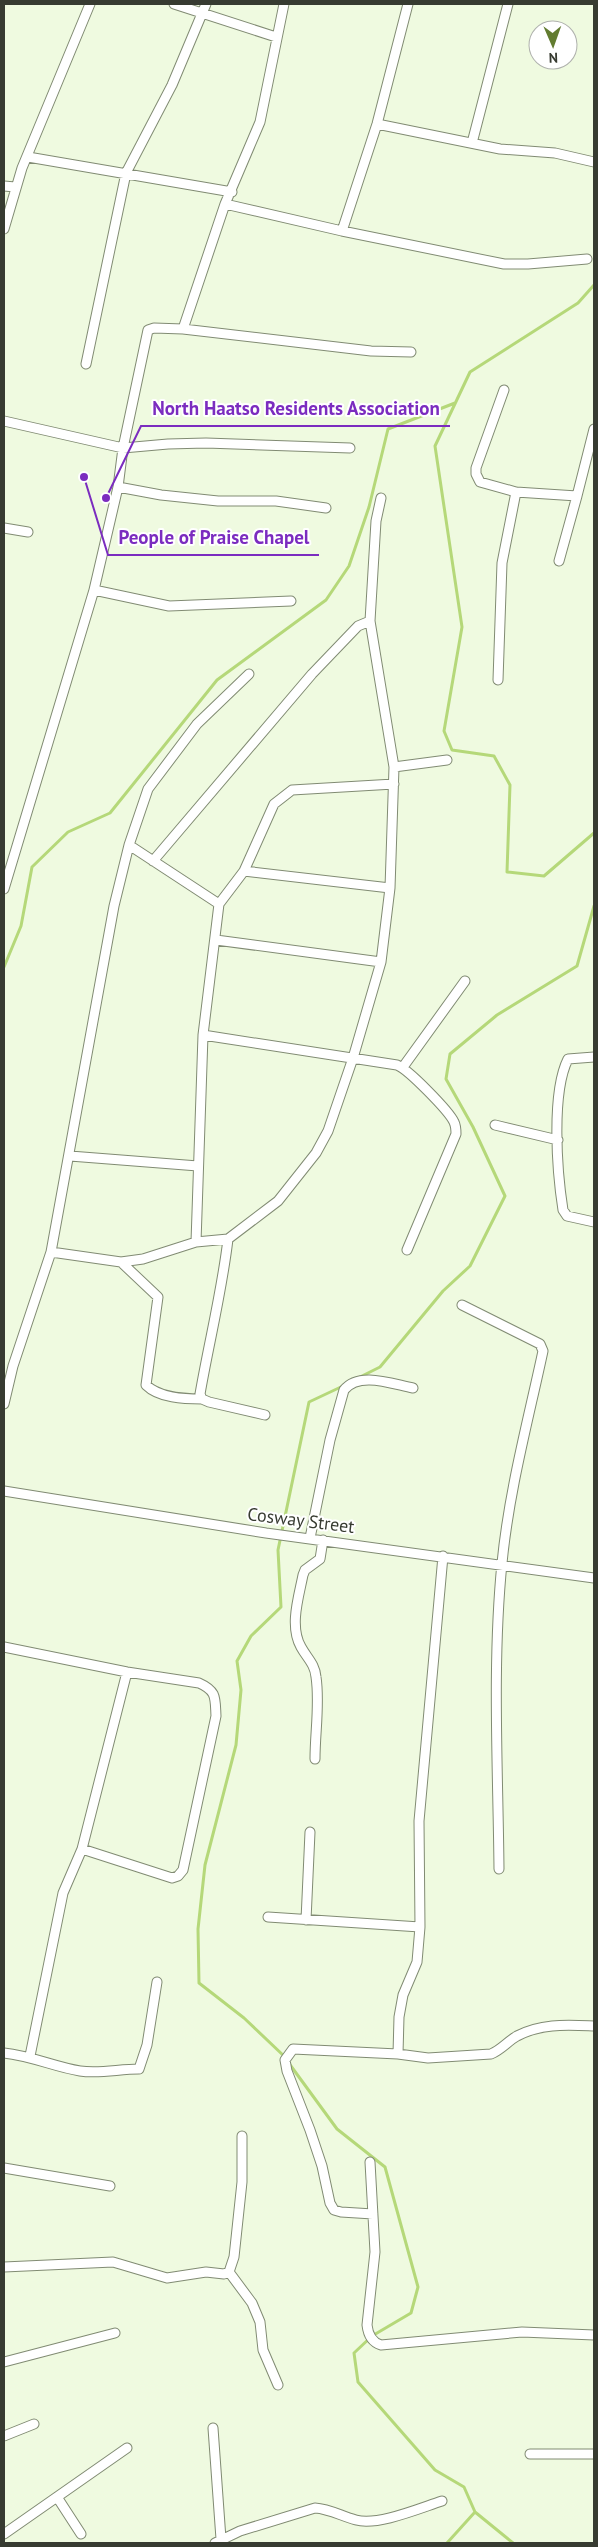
<svg xmlns="http://www.w3.org/2000/svg" width="598" height="2547" font-family="'PT Sans',sans-serif">
<style>
.lines{fill:none;stroke-linecap:round;stroke-linejoin:round}
.stream{stroke:#b5d879;stroke-width:3}
.street-casing{stroke:#818b73;stroke-width:11}
.street{stroke:#fff;stroke-width:9}
.labels{text-anchor:middle;dominant-baseline:central;stroke-width:4;stroke-linejoin:round;paint-order:stroke}
.street-label{font-size:18px;fill:#373b31;stroke:#fff}
.leader{fill:none;stroke:#7b2cbf;stroke-width:2}
.callout-dot{fill:#7b2cbf;stroke:#fff;stroke-width:2}
.callout-label{font-size:19px;text-anchor:middle;font-weight:bold;fill:#7b2cbf;stroke:#fff;stroke-width:4;stroke-linejoin:round;paint-order:stroke}
</style>
<rect width="100%" height="100%" fill="#effae0"/>
<g class="lines">
<path class="stream" d="M594,285L578,303L470,372L435,446L462,627L444,731L452,750L494,756L510,785L507,872L544,876L594,833
M4,967L21,926L32,867L68,832L110,813L217,680L326,600L349,566L369,507L388,429L455,403
M360,1377L380,1367L443,1291L470,1266L505,1196L473,1127L446,1079L450,1054L497,1015L577,966L594,906
M285,2057L244,2018L199,1983L198,1929L205,1865L236,1745L241,1690L237,1661L251,1636L281,1607L278,1550L309,1402L343,1386
M288,2062L337,2129L385,2167L418,2287L411,2313L372,2336L354,2353L358,2382L435,2470L464,2487L475,2512L447,2543
M475,2512L513,2543"/>
<defs>
<path id="street" d="M174,4L276,37
M377,124L500,149L555,153L594,162
M472,143L508,4
M28,157L232,192
M4,186L15,187
M225,204L342,231L504,264H528L587,259
M4,229L22,168L90,4
M342,231L377,124L408,4
M183,329L225,204L260,122L284,4
M86,364L126,173L172,85L206,4
M504,390L476,468V474L480,482L516,492L577,496L594,429
M4,421L123,448L168,444L206,443L350,448
M118,487L161,495L218,501H276L326,508
M4,528L28,532
M559,561L577,496
M94,590L169,606L291,601
M498,680L502,563L516,492
M394,767L447,760
M129,845L219,904
M153,861L312,674L358,626L370,621
M244,871L390,888
M4,889L94,590L118,487L123,448L148,330L154,328L183,329L371,351L411,352
M216,940L381,962
M203,1035L397,1065C408,1069 449,1111 454,1122C456,1126 456,1129 456,1134L407,1250
M594,1057L568,1059C551,1093 557,1172 563,1210L567,1216L594,1222
M403,1067L465,981
M495,1125L558,1140
M70,1156L198,1166
M228,1239C222,1291 209,1342 200,1394L202,1399L209,1402L265,1415
M196,1242L203,1035L219,904L244,871L274,804L292,790L394,784
M51,1252L121,1262L143,1259L196,1242L228,1239L278,1201L316,1153L328,1131L353,1058L381,962L390,888L394,767L370,621L376,521L381,498
M121,1262L158,1297L146,1385C159,1398 184,1399 202,1399
M462,1305L540,1344L543,1351C528,1421 509,1491 502,1563C492,1664 498,1767 499,1869
M4,1404L13,1366L51,1252L114,906L129,845L148,789L197,724L249,674
M4,1491L266,1533L594,1578
M310,1538L330,1440L344,1390C359,1371 392,1384 413,1388
M4,1647L127,1672L199,1683C217,1691 215,1698 216,1716L183,1870L178,1876L172,1878L82,1849
M315,1759C315,1732 320,1703 316,1677C315,1664 307,1658 301,1647C289,1626 299,1596 303,1575L305,1570L320,1559L323,1540
M268,1917L420,1927
M306,1920L310,1832
M4,2053C32,2056 55,2067 80,2071C100,2074 119,2069 139,2069L147,2045L157,1982
M398,2054L428,2058L491,2054C501,2050 508,2041 517,2036C542,2023 567,2025 594,2026
M30,2056L63,1893L82,1849L127,1672
M370,2162L375,2252L367,2325C368,2334 371,2342 381,2345L522,2332L594,2335
M4,2168L110,2186
M373,2214L341,2212L334,2210L330,2203L322,2166L310,2130L287,2071L285,2060L293,2049L398,2054L399,2017L403,1995L417,1962L420,1927L419,1821L443,1556
M4,2267L113,2262L167,2278L206,2272L224,2274L229,2272L234,2257L242,2182V2136
M229,2272L252,2303L260,2322L263,2350L278,2385
M4,2362L115,2333
M213,2428L221,2539
M4,2436L34,2424
M530,2454H594
M57,2497L81,2534
M4,2534L127,2448
M215,2543L240,2531L315,2508C330,2509 341,2516 356,2520C378,2526 420,2508 442,2501"/>
</defs>
<use href="#street" class="street-casing"/>
<use href="#street" class="street"/>
</g>
<g class="labels">
<g class="street-label">
<text transform="translate(301 1520) rotate(7)">Cosway Street</text>
</g>
</g>
<path class="leader" d="M106 498L141 426H450M84 477L108 555H319"/>
<g class="callout-dot">
<circle cx="106" cy="498" r="5"/>
<circle cx="84" cy="477" r="5"/>
</g>
<g class="callout-label">
<text x="296" y="415">North Haatso Residents Association</text>
<text x="214" y="544">People of Praise Chapel</text>
</g>
<rect width="598" height="2547" fill="none" stroke="#373b31" stroke-width="10"/>
<g transform="translate(553 45) rotate(178)"><circle r="24" fill="#ffffff" stroke="#afb1ad"/>
<path d="M0-4L9 19L0 12L-9 19Z" fill="#627c30"/>
<text y="-8" font-size="14" font-weight="bold" text-anchor="middle" fill="#373b31">N</text>
</g>
</svg>
